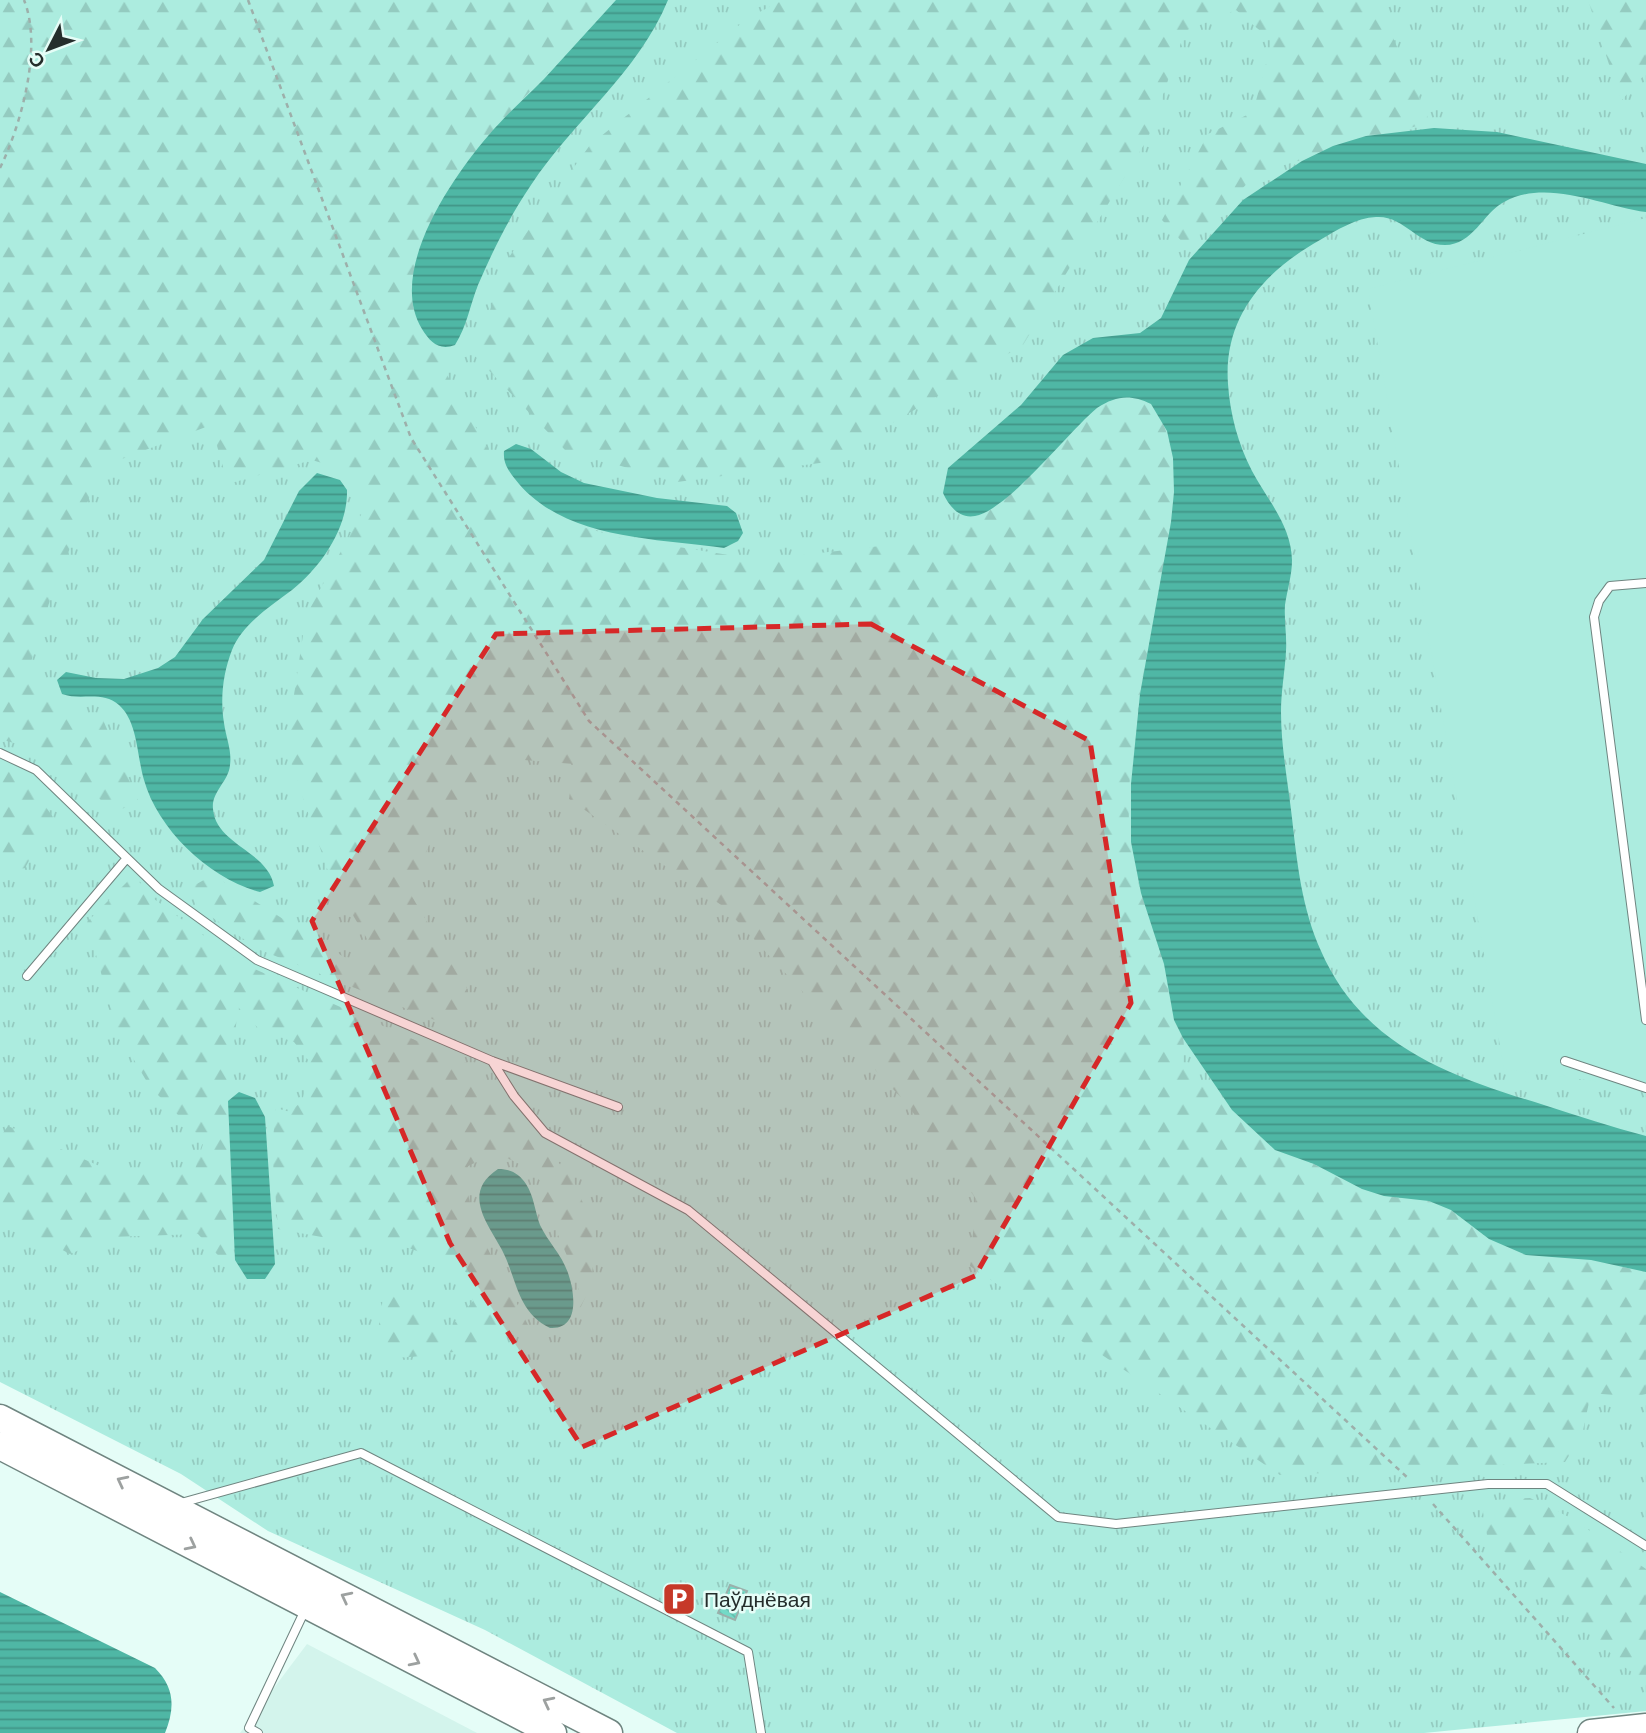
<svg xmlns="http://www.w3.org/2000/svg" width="1646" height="1733" font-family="'Work Sans',sans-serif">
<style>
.built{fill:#d3f4ec}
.grass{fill:url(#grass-tufts)}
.forest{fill:url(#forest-firs)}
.garden{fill:#acecdf}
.water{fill:url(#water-rules)}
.building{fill:url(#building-back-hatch);stroke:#9ab0ab;stroke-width:2}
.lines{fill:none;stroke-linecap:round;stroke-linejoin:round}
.service-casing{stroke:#6f8580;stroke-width:10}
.trunk-casing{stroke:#6f8580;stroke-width:29}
.path{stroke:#9dafaa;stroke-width:2.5;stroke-dasharray:5 5;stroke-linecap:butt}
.service{stroke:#fff;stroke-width:8}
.trunk{stroke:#fff;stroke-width:26}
.oneway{stroke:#9da1a0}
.marked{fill:#d62828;fill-opacity:0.2;stroke:#d62828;stroke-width:5;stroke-dasharray:14 9;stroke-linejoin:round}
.labels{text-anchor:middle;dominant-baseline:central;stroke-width:5;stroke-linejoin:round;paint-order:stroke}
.poi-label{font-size:21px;fill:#252e2c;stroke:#e5fdf7;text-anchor:start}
</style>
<defs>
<pattern id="grass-tufts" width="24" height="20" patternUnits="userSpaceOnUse" patternTransform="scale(1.75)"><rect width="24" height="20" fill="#acecdf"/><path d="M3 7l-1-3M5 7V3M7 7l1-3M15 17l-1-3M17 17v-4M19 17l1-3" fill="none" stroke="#94cbc0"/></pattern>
<pattern id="forest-firs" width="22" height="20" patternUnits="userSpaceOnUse" patternTransform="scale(1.75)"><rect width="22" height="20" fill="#acecdf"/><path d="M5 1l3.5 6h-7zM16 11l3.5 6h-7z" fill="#94cbc0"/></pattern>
<pattern id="water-rules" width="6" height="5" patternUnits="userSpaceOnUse" patternTransform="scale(1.75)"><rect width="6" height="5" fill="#4fb7a5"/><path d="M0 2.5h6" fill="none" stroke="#419587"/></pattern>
<pattern id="building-back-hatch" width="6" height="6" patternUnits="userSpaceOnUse" patternTransform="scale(1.75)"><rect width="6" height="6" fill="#73dac7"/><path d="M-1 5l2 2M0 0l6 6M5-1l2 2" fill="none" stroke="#63bbab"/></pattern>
</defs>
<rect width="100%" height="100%" fill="#e5fdf7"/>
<path class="built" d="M307,1644L477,1733H240Z"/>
<path class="grass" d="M0,0H1646V1711L1424,1733H677L485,1630L268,1531L181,1474L0,1382Z"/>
<path class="forest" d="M0,0H616L487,137L451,188L422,241L412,285L413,306L418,322L491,455L546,517L622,538L760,560L949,538L1003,500L1097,408C1116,396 1130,394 1151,404C1203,464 1150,621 1140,694C1132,750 1122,814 1135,870C1142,901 1156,930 1164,961C1168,978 1168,996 1172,1014C1174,1023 1181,1029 1183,1038C1185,1046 1183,1056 1183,1064L1245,1126L1275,1150L1314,1164L1345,1182L1384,1196L1429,1201L1451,1210L1489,1239L1526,1255L1591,1260L1646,1272V1394L1634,1397L1591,1393L1582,1435L1565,1462L1280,1475L970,1266L976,1199L906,1103L724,907L569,799L574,764L524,760L439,817L411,895L468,990L457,1029L258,949L197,907L193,886L213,875L363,969L375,952L330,877L286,748L306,615L368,502L345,470L312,460L228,484L211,425L101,467L50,600L27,675L76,715L103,720L138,800L117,812L31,748L0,739Z
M783,0H1387L1383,15L1430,122L1257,173L1187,247L1162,220L1208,134L1253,112L1272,41L1236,10L1185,31L1148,138L1023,345L827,462L677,482L565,450L476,357L504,264L590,145L748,18Z
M1588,0H1646V73L1621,101Z
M0,765L24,777L53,817L25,868L0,873Z
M134,875L150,896L241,963L469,1064L538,1138L573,1180L596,1233L591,1285L578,1313L579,1284L556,1230L541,1209L542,1182C514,1157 500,1148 465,1168C466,1223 504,1276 528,1325C488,1351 438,1356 390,1358L376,1344L385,1285H396L430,1326H452L473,1301L466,1272L434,1257L383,1239L327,1238L278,1229L272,1149L276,1108L290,1112L302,1101L312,1065L294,1042L258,1028L238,1007L227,1108L232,1270L198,1234L110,1237L70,1254L0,1217V1137L8,1126L120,1175L195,1169L204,1141L150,1087L117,1031L87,922Z
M1530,1498L1571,1518L1646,1569V1680L1627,1669L1487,1535L1483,1512L1495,1500Z"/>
<path class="garden" d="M1646,218V1088L1504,1069L1368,289Z"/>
<path class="water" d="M616,0H668C638,73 574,120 531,185C510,216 493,250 478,285C470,305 467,326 455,345C439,351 430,342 422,329C387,272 451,179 488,136C505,116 525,98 544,79C568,53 592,26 616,0Z
M1434,128L1497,132L1646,164V212C1602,206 1547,178 1504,202C1483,213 1473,245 1445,245C1417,245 1404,215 1376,217C1356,218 1337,230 1320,240C1265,271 1223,316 1228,384C1230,414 1238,444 1252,471C1268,501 1291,525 1292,560C1292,576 1287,590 1285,605C1284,621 1287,636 1286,651C1285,671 1281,691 1281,712C1281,747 1288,783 1292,818C1297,863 1302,909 1321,951C1363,1047 1452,1077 1544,1105C1578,1116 1612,1127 1646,1136V1272L1591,1260L1526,1255L1489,1239L1451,1210L1429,1201L1384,1196L1362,1189L1314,1164L1275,1150L1232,1110L1183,1038L1174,1020L1164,964L1141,893L1131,842V784L1140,694L1171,522L1174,492L1173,458L1167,431L1151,404C1130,394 1116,396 1097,408C1068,432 1008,510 975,516C959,519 949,506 943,493L948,468L1021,405L1063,355L1093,338L1140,333L1161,318L1189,260L1243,200L1302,161L1333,146L1366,136Z
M516,444L531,449L561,472L584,483L657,498L727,506L736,513L743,533L738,541L724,548C655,538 562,540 515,479C508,470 503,463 504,451Z
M317,473L340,480L347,490C348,528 321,567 292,590C271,606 242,624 232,650C223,673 220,699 224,723C226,738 232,750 230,765C229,781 211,792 213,809C216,845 268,851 274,886L260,892C210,879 158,830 144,780C137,757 138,722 119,705C102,690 81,701 62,694L57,680L66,672L96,678L124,679L158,668L175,657L203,619L264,560L299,491Z
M239,1092L255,1098L265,1117L275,1264L265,1279H247L235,1260L228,1101Z
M498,1169C510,1169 519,1173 526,1184C534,1196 535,1212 540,1225C548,1242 562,1255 568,1273C575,1293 580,1330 550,1328C517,1312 517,1279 502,1250C488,1224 461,1193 498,1169Z
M0,1592L155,1668C175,1688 175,1708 165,1733H0Z"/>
<path class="building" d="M730,1585L747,1591L735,1620L718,1613Z"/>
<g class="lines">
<defs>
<path id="service" d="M1646,583L1610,586L1599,601L1594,617L1646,1020
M0,753L36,770L159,889L257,960L492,1061L618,1107
M27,976L127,858
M492,1061L514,1096L545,1133L688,1210L1058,1517L1116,1524L1488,1484H1547L1646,1546
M1565,1061L1646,1088
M181,1503L361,1453L748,1652L761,1733
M258,1733L249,1728L305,1610"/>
<path id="trunk" d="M0,1418L609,1733
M0,1446L553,1733
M1591,1733L1646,1727"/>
</defs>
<use href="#service" class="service-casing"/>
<use href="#trunk" class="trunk-casing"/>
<path class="path" d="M248,0L411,438L589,721L1409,1479
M0,168C21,125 43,47 24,0
M1433,1504L1614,1708"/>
<use href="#service" class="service"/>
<use href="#trunk" class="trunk"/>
</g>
<defs><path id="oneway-chevron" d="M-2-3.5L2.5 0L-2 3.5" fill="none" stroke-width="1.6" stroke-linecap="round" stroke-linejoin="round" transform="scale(1.75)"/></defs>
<g class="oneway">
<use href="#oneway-chevron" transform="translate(122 1481) rotate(-153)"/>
<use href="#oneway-chevron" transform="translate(191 1545) rotate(27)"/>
<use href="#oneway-chevron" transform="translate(346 1597) rotate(-153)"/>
<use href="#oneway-chevron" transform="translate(415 1661) rotate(27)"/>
<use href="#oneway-chevron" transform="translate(548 1702) rotate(-153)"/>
</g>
<path class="marked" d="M871,624L1090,741L1131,1003L975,1276L582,1447L450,1243L312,921L496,634Z"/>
<defs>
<symbol id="parking-square" viewBox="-11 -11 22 22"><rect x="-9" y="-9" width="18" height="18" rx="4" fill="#c63929" stroke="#e5fdf7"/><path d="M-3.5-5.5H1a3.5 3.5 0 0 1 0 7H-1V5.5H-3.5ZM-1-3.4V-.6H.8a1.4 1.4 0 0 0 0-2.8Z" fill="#fff"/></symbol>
</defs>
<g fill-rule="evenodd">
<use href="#parking-square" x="660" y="1580" width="38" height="38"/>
</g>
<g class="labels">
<g class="poi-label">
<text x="704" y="1599">Паўднёвая</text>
</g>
</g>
<g transform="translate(49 49) rotate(228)" stroke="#e5fdf7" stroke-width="5" paint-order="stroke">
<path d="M0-5L12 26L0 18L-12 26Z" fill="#252e2c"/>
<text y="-10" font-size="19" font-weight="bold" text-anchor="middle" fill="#252e2c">С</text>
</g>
</svg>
